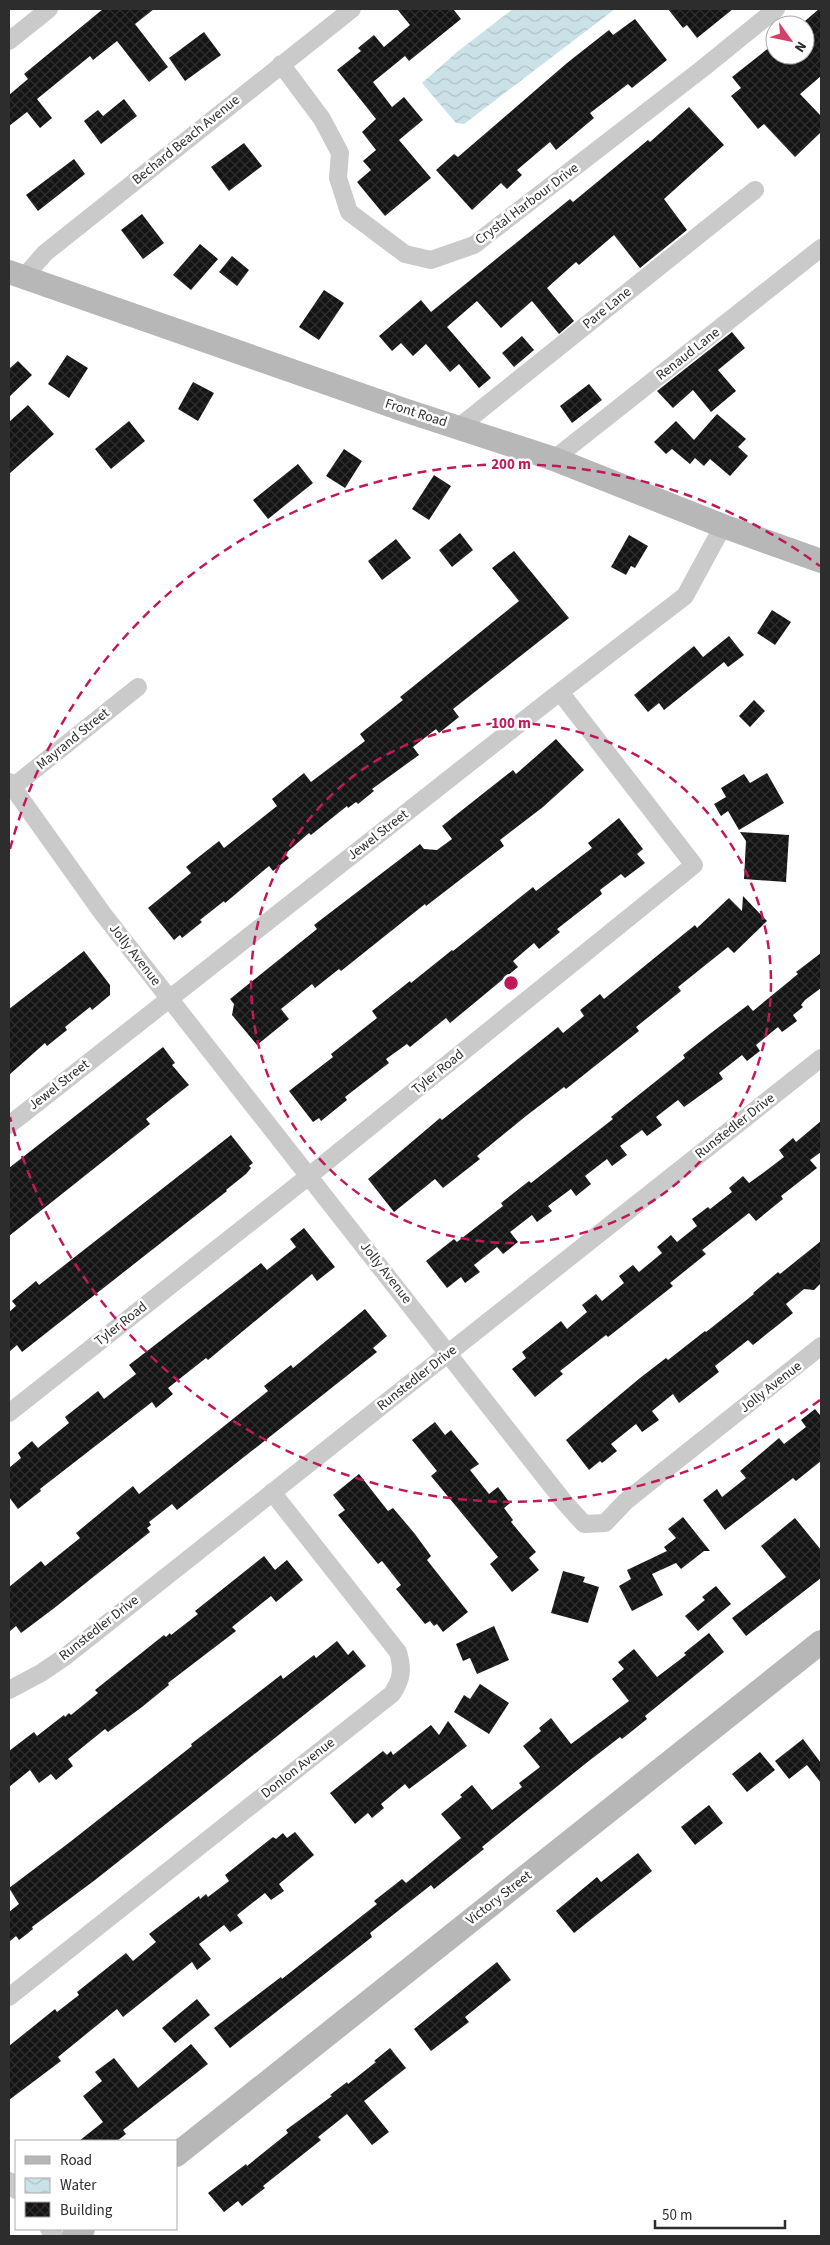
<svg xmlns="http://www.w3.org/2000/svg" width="830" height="2245" font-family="'Source Sans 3',sans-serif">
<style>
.water{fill:url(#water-waves)}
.building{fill:url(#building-cross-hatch)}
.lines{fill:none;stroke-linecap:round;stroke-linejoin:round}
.street{stroke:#cacaca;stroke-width:18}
.secondary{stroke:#b7b7b7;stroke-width:24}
.ring{fill:none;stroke:#c2185b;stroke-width:2.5;stroke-dasharray:9 6}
.labels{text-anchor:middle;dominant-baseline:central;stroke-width:5;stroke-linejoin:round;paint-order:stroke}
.street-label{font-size:14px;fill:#2d2d2d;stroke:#fff}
.centre{fill:#c2185b;stroke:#fff;stroke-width:2.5}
.ring-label{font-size:15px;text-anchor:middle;font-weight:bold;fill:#c2185b;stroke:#fff;stroke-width:5;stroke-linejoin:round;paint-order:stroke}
</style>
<defs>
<pattern id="water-waves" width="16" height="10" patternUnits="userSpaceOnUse" patternTransform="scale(1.25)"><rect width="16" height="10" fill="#cae2e7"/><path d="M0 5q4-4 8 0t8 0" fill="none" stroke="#aec2c6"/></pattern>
<pattern id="building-cross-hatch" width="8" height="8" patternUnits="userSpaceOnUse" patternTransform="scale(1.25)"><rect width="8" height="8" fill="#141414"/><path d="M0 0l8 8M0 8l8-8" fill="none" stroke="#2e2e2e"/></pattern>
</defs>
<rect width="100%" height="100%" fill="#fff"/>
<path class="water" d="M513,9H615L464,124L456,123L422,83L457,52Z"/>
<path class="building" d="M103,9H154L135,24L168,67L149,82L117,41L93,60L90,56L37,99L52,118L40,128L27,112L9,126V95L28,79L24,74Z
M397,9H453L461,19L409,61L405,56L373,82L392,107L404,97L423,120L399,140L431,178L385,216L357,182L371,170L363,161L376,150L362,132L376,119L337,70L361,51L358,48L374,35L384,47L410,25Z
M668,9H733L697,38L687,25L683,28Z
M819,9H821V76L800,94L821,116V132L795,157L764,124L758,129L731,96L741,88L732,77L775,43V55H805V21Z
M635,19L667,60L632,88L628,84L590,113L594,118L556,150L550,142L517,170L522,175L507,189L501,183L472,210L436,170L454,154L458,157L567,63L609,30L613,35Z
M204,32L221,55L185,81L169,58Z
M124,99L137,116L101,144L84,121L98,110L103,116Z
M689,107L724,145L664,199L687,230L640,268L614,235L579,265L576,262L547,288L574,321L559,334L532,301L501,328L477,301L447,327L491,378L479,388L459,364L450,372L426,344L413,356L401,343L392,351L379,336L421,300L431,312L570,199L573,202L648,140L650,142Z
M244,143L262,166L229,191L211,167Z
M74,159L85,174L38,211L26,195Z
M142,214L164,243L143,259L121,230Z
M200,244L218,259L191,290L173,275Z
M232,256L249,270L237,286L219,272Z
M324,290L344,303L319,340L299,327Z
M732,332L745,348L718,370L736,391L711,412L693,390L673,408L657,391Z
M522,336L534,350L514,367L502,353Z
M67,355L88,368L69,398L48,384Z
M18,361L32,375L9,397V369Z
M193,382L214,393L198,421L178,409Z
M589,384L602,400L572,423L560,406Z
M28,405L54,434L9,474V422Z
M717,414L746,439L738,447L748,456L730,476L710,459L704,466L695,458L690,464L672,449L666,454L654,442L676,421L694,440Z
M129,421L145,441L111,469L95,449Z
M344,449L362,461L345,488L326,476Z
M298,464L313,483L268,519L253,500Z
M434,475L451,486L429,520L412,509Z
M460,533L473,550L452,567L439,550Z
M629,535L648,546L635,568L631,566L626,575L611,567Z
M396,539L411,558L382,580L368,561Z
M514,551L569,618L453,709L459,717L439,733L436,729L413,747L419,755L372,789L374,791L358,804L356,802L348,808L347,806L311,835L309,833L285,854L289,858L273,871L269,866L225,903L224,901L200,920L202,922L182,938L180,935L174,940L148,908L191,873L186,867L219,841L224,848L277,806L272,799L304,773L311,782L365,741L360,734L403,700L400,697L519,601L492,568Z
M772,610L791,622L775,645L757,633Z
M729,636L744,655L728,667L724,662L664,710L659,703L648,712L634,695L694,646L703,657Z
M754,700L765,711L750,727L739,716Z
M556,739L584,770L543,807L500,840L504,846L426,906L425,904L341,971L339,969L315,988L312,984L281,1009L289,1019L257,1045L232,1015L234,1004L230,999L317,929L314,925L420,844L424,849L437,850L452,839L442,826L513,770L516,774Z
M767,773L784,803L739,830L728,811L721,816L714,804L726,797L721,788L744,774L750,783Z
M619,818L643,849L637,854L645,863L625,878L621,874L600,890L602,894L557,929L560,932L539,949L534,943L513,961L518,967L450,1023L446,1018L410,1047L407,1044L386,1059L389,1063L345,1097L347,1100L321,1121L319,1118L313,1122L289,1091L333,1057L331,1054L377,1018L372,1011L410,981L411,983L452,950L453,951L533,887L536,891L592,848L588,843Z
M740,832L789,835L786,882L744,879L746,841Z
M743,896L767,921L734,953L728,947L678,987L681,991L636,1027L639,1031L566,1089L564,1087L526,1116L477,1156L480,1159L443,1188L435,1179L394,1212L368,1179L440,1118L442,1120L558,1027L563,1033L584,1016L580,1010L600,994L604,999L695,925L697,928L729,898L742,911Z
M84,951L110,985V995L92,1010L90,1007L65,1027L67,1030L47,1046L45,1043L9,1075V1009Z
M821,953V988L805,1000L801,1005L803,1007L793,1015L797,1021L782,1032L778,1027L756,1045L760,1051L747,1061L742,1055L719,1073L723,1079L684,1107L678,1100L656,1117L662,1125L647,1136L642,1130L620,1146L627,1155L612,1166L607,1159L585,1176L591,1184L576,1196L571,1189L548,1206L552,1211L537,1222L532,1215L510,1232L518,1242L503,1254L497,1247L474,1265L480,1272L465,1283L461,1277L447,1288L426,1261L454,1239L457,1242L503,1206L501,1203L529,1181L531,1183L577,1147L613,1119L611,1117L685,1058L683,1055L711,1033L748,1005L753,1011L798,974L796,972Z
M163,1047L175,1063L172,1065L189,1085L146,1119L150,1124L9,1236V1168Z
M821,1121V1152L810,1160L817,1168L781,1196L783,1199L756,1221L749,1213L702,1250L706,1254L670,1283L673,1286L608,1337L606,1335L560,1371L563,1374L535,1397L512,1369L526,1358L522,1352L561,1321L567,1329L587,1312L582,1305L596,1294L602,1301L624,1283L619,1276L633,1265L639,1272L662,1253L657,1247L671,1235L677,1242L697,1226L692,1219L708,1207L710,1209L732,1192L729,1188L743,1176L749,1183L763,1173L784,1157L779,1150L793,1138L796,1142Z
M231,1135L253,1163L249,1166L251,1168L246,1174L226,1190L227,1191L22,1352L17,1345L9,1352V1312L16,1306L12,1301L36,1281L39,1285Z
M304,1228L335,1267L317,1281L312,1274L208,1360L206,1358L168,1388L173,1394L156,1408L152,1402L40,1489L41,1491L18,1509L9,1497V1468L21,1458L18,1453L32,1441L38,1448L69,1423L65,1417L98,1391L104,1399L136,1374L129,1365L261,1263L267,1270L296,1247L290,1239Z
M821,1241V1283L814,1290L804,1289L786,1304L793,1313L753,1345L748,1340L715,1366L719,1372L679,1403L673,1394L652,1411L659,1420L642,1432L636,1424L611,1444L617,1451L602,1463L600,1461L589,1470L566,1440L640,1378L666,1358L668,1360L705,1331L706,1332L754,1294L753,1293L778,1272L780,1274Z
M365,1309L387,1336L373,1348L377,1352L177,1510L172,1504L149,1522L151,1525L147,1528L150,1532L53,1609L21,1633L16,1626L9,1632V1587L41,1561L45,1566L80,1538L76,1533L133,1486L139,1494L268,1391L264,1386L291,1365L293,1368Z
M815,1409L820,1415L821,1414V1461L796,1481L793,1478L725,1530L703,1500L717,1489L722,1497L746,1478L740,1471L779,1438L784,1444L806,1427L801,1420Z
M435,1422L445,1435L451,1430L479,1464L470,1470L489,1494L498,1487L510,1503L504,1508L513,1520L511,1522L536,1552L529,1558L539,1570L512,1592L490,1564L498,1557L431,1476L437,1471L412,1440Z
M359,1474L388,1511L393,1508L415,1534L431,1556L427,1560L468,1612L443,1632L437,1624L434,1626L430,1621L425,1624L396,1589L401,1585L382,1561L378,1564L338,1515L345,1510L333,1495Z
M683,1517L710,1551H704L681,1569L676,1563L652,1574L663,1595L632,1611L619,1586L631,1579L627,1570L667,1551L664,1547L676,1538L668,1529Z
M795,1518L821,1550V1578L746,1636L732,1618L786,1577L761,1546Z
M264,1556L275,1570L287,1560L303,1580L276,1602L271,1596L232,1627L236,1631L168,1683L169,1685L142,1707L108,1732L105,1729L68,1759L73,1766L56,1780L51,1774L39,1783L30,1770L9,1787V1751L34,1732L37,1736L64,1715L65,1717L69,1713L71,1715L98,1693L95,1690L164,1635L166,1637L170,1633L171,1635L198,1614L195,1611Z
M563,1571L585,1577L583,1582L599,1587L588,1623L551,1613Z
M716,1586L731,1604L698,1631L685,1616L705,1600L702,1597Z
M494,1626L509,1660L477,1674L470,1658L463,1661L456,1644Z
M709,1633L724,1652L645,1716L647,1719L622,1739L620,1737L585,1764L482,1847L484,1849L434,1889L431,1885L370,1933L372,1937L230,2048L214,2028L281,1977L282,1979L377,1904L374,1901L402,1879L406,1883L461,1838L441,1814L462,1797L460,1795L472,1785L492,1810L522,1787L519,1783L540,1767L523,1746L541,1731L539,1728L551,1718L571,1744L629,1701L612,1679L624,1669L618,1662L634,1649L657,1677L686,1655L684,1653Z
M337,1641L348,1655L353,1650L366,1666L95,1880L32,1927L33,1929L27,1934L19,1940L16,1936L9,1942V1912L19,1904L9,1888L70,1842L192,1746L191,1744L281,1675L283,1679L314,1655L316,1658Z
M480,1684L509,1703L489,1734L454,1712L464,1695L470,1699Z
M448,1721L467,1746L409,1789L405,1784L381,1804L384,1808L372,1818L368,1813L355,1824L330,1793L383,1751L387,1755L391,1751L393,1755L431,1725L439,1735Z
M803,1739L821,1763V1783L807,1765L789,1779L775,1761Z
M760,1752L775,1770L747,1792L732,1774Z
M709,1805L723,1823L695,1845L681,1827Z
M295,1832L314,1855L279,1884L284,1891L271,1900L265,1893L237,1915L243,1923L230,1932L224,1925L199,1944L211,1959L197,1970L192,1962L123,2017L117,2009L58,2057L61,2061L9,2100V2046L55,2009L57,2012L79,1995L77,1992L126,1953L133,1961L156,1942L149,1934L199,1896L200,1899L206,1894L208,1897L229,1881L225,1875L273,1837L276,1839L283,1833L287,1838Z
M638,1853L652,1871L574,1933L556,1911L597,1877L601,1882Z
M497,1962L511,1980L465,2017L469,2022L431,2051L414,2029Z
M197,1999L210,2015L175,2043L162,2028Z
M191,2044L208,2064L123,2130L126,2134L117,2141H79L103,2122L83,2096L102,2081L95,2072L114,2058L138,2088Z
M390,2048L406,2068L364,2101L389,2132L372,2145L347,2114L318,2137L321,2140L263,2186L265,2188L242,2206L238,2201L224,2212L208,2193L246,2164L247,2166L288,2133L286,2130L332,2096L330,2095L347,2082L348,2084L376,2062L374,2061Z"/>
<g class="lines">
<path class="street" d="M9,41L49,9
M281,64L322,119L340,153L338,178L349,212L405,254L431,260L474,245L702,69L776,9
M24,277L45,253L352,9
M459,427L755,190
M554,459L821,248
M9,782L103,914L565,1503L584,1524L605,1523L626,1501L821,1346
M9,790L138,687
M9,1125L547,702L685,596L723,526
M9,1413L309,1176L694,865L560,692
M9,1690L41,1673L66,1656L821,1058
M9,1997L392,1694C402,1679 403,1669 398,1652L272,1492
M9,2181L16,2190
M49,2229L55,2236"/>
<path class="secondary" d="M9,272L404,410L554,459L723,526L821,561
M176,2155L821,1642
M74,2236L83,2229"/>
</g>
<g class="ring">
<circle cx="511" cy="983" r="260"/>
<path d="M820 1400A519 519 0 0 1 10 1117M10 849A519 519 0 0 1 820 566"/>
</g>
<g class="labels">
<g class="street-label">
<text transform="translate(186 140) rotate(-39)">Bechard Beach Avenue</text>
<text transform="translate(527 204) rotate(-37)">Crystal Harbour Drive</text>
<text transform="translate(607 308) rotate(-39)">Pare Lane</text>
<text transform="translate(688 354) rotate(-38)">Renaud Lane</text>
<text transform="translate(416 413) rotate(18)">Front Road</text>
<text transform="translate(73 739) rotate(-39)">Mayrand Street</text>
<text transform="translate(378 835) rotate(-38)">Jewel Street</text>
<text transform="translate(135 955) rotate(52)">Jolly Avenue</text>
<text transform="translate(438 1072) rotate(-39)">Tyler Road</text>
<text transform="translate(59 1085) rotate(-38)">Jewel Street</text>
<text transform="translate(735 1126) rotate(-38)">Runstedler Drive</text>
<text transform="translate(386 1273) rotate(52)">Jolly Avenue</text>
<text transform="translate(121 1324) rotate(-38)">Tyler Road</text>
<text transform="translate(417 1378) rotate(-38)">Runstedler Drive</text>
<text transform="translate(771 1387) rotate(-38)">Jolly Avenue</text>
<text transform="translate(99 1628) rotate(-38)">Runstedler Drive</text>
<text transform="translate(298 1768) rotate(-38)">Donlon Avenue</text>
<text transform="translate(499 1898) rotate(-38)">Victory Street</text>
</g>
</g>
<circle cx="511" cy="983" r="8" class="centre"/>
<g class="ring-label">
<text x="511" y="469">200 m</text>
<text x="511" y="728">100 m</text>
</g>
<rect width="830" height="2245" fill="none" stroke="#2d2d2d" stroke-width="20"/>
<rect x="15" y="2140" width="162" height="90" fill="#ffffff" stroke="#ababab"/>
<rect x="25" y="2156" width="25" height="8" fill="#b7b7b7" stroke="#ababab"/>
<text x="60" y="2165" font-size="15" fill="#2d2d2d">Road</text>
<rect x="25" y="2178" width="25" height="15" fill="url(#water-waves)" stroke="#ababab"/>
<text x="60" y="2190" font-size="15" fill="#2d2d2d">Water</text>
<rect x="25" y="2202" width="25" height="15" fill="url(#building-cross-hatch)" stroke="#ababab"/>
<text x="60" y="2215" font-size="15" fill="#2d2d2d">Building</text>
<g transform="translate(790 40) rotate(123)"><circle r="24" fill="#ffffff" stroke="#ababab"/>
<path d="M0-4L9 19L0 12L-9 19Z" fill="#d3416b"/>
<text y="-8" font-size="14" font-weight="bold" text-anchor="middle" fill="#2d2d2d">N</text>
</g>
<path d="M655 2220v8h130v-8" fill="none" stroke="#2d2d2d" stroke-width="2.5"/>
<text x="662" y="2220" font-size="15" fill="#2d2d2d" stroke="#ffffff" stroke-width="4" paint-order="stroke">50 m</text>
</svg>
